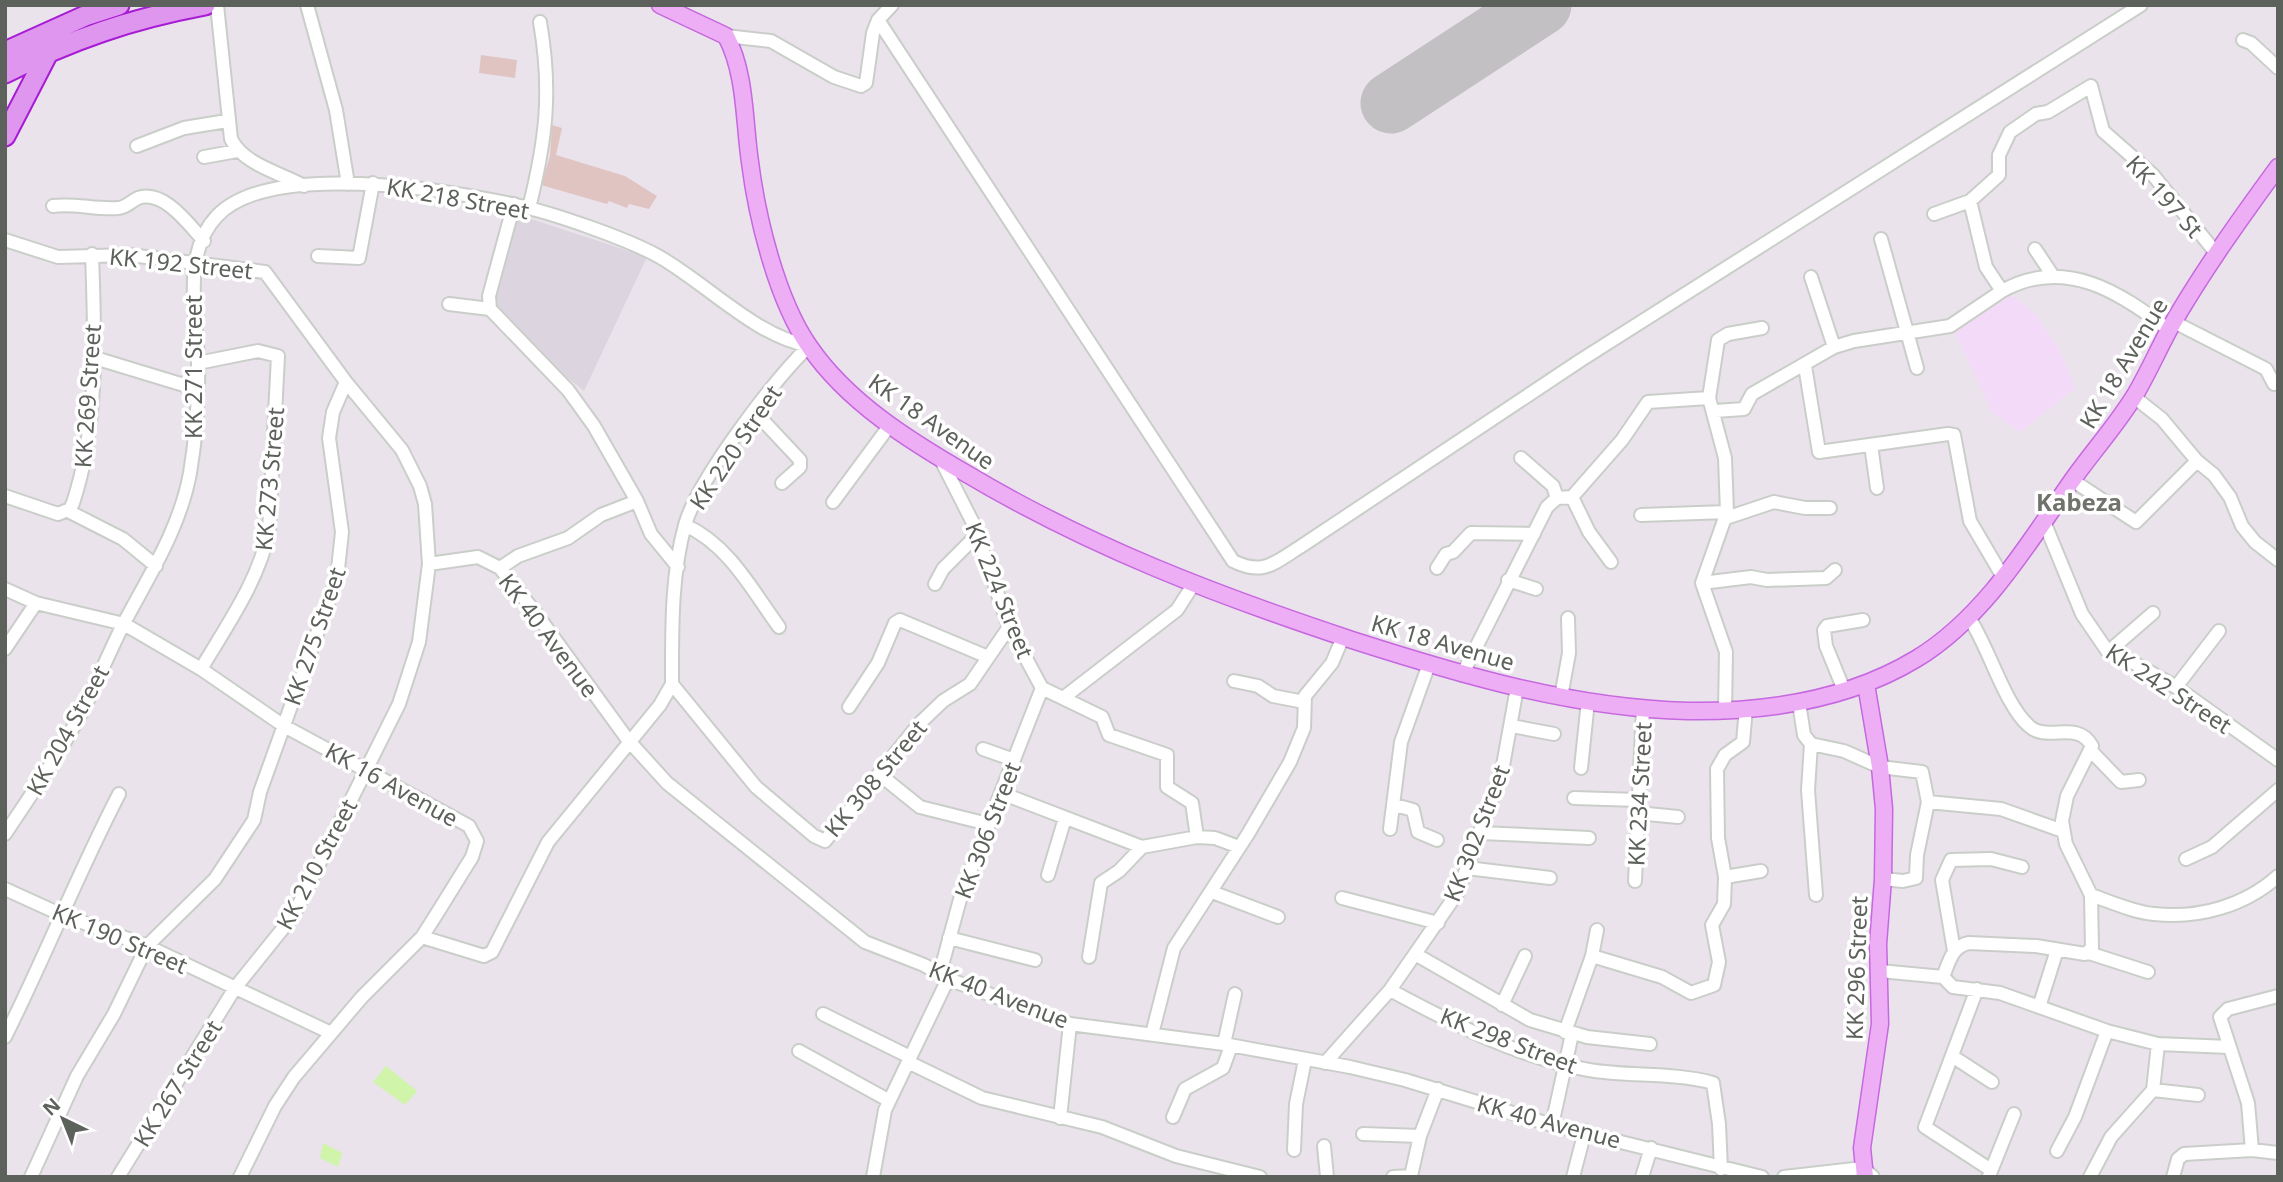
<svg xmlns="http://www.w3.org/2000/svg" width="2283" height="1182" font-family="'Noto Sans',sans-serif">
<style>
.commercial{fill:#f4daf9}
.education{fill:#dcd4de}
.green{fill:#e0c4c2}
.water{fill:#cff4aa}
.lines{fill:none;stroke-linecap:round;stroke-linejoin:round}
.runway{stroke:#c2c0c3;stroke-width:61}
.minor-casing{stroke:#cacec9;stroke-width:16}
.major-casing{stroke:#c668df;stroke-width:19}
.highway-casing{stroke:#a61bd3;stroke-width:23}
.minor{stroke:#fff;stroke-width:12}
.major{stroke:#eeaef5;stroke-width:16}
.highway{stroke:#df96ef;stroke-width:19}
.labels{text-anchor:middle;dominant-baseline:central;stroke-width:7;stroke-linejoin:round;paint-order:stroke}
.street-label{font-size:23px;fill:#5d615b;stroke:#fff}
.neighbourhood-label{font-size:24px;font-weight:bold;fill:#6f736c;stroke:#fff}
</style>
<rect width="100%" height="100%" fill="#eae3ec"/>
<path class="commercial" d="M2007,291L2036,315L2059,349L2075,388L2020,432L1992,412L1954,330Z"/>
<path class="education" d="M513,213L647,257L584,391L534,351L492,306Z"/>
<path class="green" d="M481,55L517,60L515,78L479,73Z
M552,125L562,128L556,155L625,176L657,196L649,209L629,204L627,208L609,201L607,204L541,185L550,156Z"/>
<path class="water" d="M386,1066L417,1091L405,1105L373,1082Z
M323,1143L342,1153L338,1167L320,1158Z"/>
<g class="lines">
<path class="runway" d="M1391,103L1541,5"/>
<defs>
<path id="minor" d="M217,5L231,139C244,165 279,172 304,186
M307,5L336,110L348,184
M878,20L1233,561C1263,576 1274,563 1300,547L1581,360L2141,5
M726,36L771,41L834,77L861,86L866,83L873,33L878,20L892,5
M2243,40L2251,43L2278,68
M137,146L184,128L227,121
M204,157L237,151
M1970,201L1999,175V155L2010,132L2036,114L2048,112L2091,86L2103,131L2153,175L2216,253
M514,204L489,296L490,309L568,390L594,426L637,501L651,534L678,567
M53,206C75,203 96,210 118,208C126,208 131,201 138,198C164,189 189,225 204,241
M529,208C546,140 552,92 540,22
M1934,214L1970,201L1986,267L2002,291C2064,256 2120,292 2169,330
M1881,239L1917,368
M5,240L58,257L130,255L265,272L346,382L402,450L420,486L425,504L429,564L419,642L399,704L293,916L235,988L118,1177
M2035,249L2053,276
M318,256L359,258L373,183
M1811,277L1834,347
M449,304L490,309
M2174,322L2266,369L2274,384
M95,358L197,389
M198,363L258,351L278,356L269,531C258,582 227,625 201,669
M1805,366L1819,452L1948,434L1954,435L1970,521L2003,577
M2134,397L2162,419L2197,461L2214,475L2230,497L2242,526L2255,542L2278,560
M754,411L800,460V467L782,483
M1715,411L1744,409L1752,394L1834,347L1854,341L1950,326L2002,291
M1871,445L1877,488
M1521,458L1553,486L1557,498
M941,460L974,525L1009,627L1042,688L1102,717L1109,735L1167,755V787L1192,803L1197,837
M2072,480L2136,522L2197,461
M5,496L58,514L70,509L73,503C99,424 95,338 92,254
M1572,497L1589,532L1611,562
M833,502L890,425
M68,511L123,539L156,566
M1641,515L1727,512
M1726,518L1774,502L1805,508H1830
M2045,524L2082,614L2108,652L2127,659L2176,687L2278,760
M685,525C729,545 752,590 779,627
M429,564L478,557L500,568L535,612L628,740L667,783L865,942L924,965L948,979L1070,1024L1224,1044L1350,1067L1405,1080L1552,1125L1762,1177
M500,568L518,556L568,538L601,515L637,501
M1437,568L1446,554L1453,552L1471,533L1534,534
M1508,580L1536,589
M1702,583L1751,577L1767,580L1826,578L1835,570
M935,584L943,569L977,535
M5,589L36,603L124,624L201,669L284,726L469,826L477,841L472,857L436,915L422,937L362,997L294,1077L275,1106L240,1177
M5,649L36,603
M2108,652L2153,613
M1462,675L1547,507L1557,498L1572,497L1622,440L1648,402L1709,398
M1234,681L1258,686L1273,696L1304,702
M672,684C672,632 671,575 685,525C698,479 774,380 809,346
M2176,687L2219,631
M1844,690L1826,646L1824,630L1827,626L1863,620
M1561,697L1569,653L1568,618
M1063,698L1177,610L1193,585
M1799,703L1804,735L1811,744L1844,751L1880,767L1922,772L1928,802L2001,809L2063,831
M849,707L878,663L895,623L900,620L988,657
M1725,710L1726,652L1702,583L1727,512L1725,458L1709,398L1718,340L1728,334L1762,328
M1512,726L1554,734
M1811,744L1808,790L1816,895
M983,749L1014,760
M2091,751L2121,782L2139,780
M1581,768L1588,701
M879,774L920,807L988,824
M1001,793L1142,847L1197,837L1215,838L1239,847
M1574,798L1638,800
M1395,805L1413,810L1418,832L1437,840
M1637,813L1678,817
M1390,829L1401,742L1429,664
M1481,833L1589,838
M5,834C33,792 62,750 85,706C99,678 110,650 124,623C150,574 180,528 190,473C196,437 199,398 198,362C197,316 181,254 217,216C270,160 447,190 516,205C553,213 625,238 658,256C706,283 755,336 809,346
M2186,859L2212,847L2278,790
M1467,868L1550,878
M1048,875L1065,818
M1725,877L1761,871
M1883,879L1903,881L1916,878L1917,855L1928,802
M1635,881L1643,708
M5,889L60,914L147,946L331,1033
M1212,892L1278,917
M2091,895C2111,902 2133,912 2154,914C2198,919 2245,906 2278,876
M1342,898L1438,923
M422,937L484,956L492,952L548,842L660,705L672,684L756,787L814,836L825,841L919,724L943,701L970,684L1009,627
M949,938L1035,960
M1954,951L1942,880L1951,860L1991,859L2022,867
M2089,953L2148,972
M1415,954L1530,1020L1587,1037L1650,1044
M1592,956L1597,930
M1089,957L1101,883L1119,871L1142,847
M1880,971L1943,977L1953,987L2000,993L2107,1031L2158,1044L2229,1047
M940,973L962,892L1042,688
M1943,977C1949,962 1952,946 1969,943L2036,946L2085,954L2092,948L2091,895L2066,844L2062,821L2067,796L2092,746C2077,719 2047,743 2029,726C2004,704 1989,647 1968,616
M948,979L908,1062L982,1098L1102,1127L1176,1156L1260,1177
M1977,989L1925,1127L1991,1170
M1390,990C1451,1023 1520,1058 1589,1070C1630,1077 1673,1072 1713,1083L1719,1124L1721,1169
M1502,1005L1525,956
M2039,1007L2057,950
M823,1014L910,1057
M1565,1032L1592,956L1662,977L1691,993L1714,985L1719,962L1712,925L1724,904L1725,877L1718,838L1717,769L1725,755L1743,742L1746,708
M1152,1034L1174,948L1248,834L1290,762L1304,728L1305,696L1332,663L1343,637
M5,1037C45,957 78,873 119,794
M1224,1044L1235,994
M799,1051L888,1100
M1952,1056L1992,1082
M1325,1063L1390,990L1458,892L1502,771L1517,688
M2153,1090L2198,1095
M1173,1117L1185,1089L1223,1068L1231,1046
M1060,1118L1070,1024
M1552,1125L1572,1034
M1363,1134L1420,1136
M1324,1146L1327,1177
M1294,1150L1296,1104L1305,1060
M2252,1150L2248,1103L2220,1017L2228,1009L2278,996
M2057,1151L2075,1117L2107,1031
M1989,1176L2014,1114
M31,1177L77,1076L114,1014L147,946L215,879L254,820L260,792L337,578L342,532L329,438L333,412L346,382
M873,1177L885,1110L908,1062
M1393,1177L1411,1176L1420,1136L1438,1089
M1573,1177L1585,1131
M1642,1177L1651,1148
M1784,1177L1863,1168L1873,1177
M2090,1177L2111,1137L2153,1090L2158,1044
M2173,1177L2178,1159L2184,1154L2252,1150L2278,1153"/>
<path id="major" d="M660,5L726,36C746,73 744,122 750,162C757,218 777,300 809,346C847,402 910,441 967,474C1090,547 1216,595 1352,640C1461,675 1572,708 1688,711C1766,712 1848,700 1916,659C1984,618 2028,544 2071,482C2092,452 2116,426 2135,395C2148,373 2158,350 2170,328C2202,272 2240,219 2278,167
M1865,1177L1862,1148L1880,1024L1878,944L1883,879L1884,809L1880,767L1866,684"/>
<path id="highway" d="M5,52L85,16L119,5
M5,73C72,39 131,19 205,5
M5,136L49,51"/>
</defs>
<use href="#minor" class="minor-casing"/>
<use href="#major" class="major-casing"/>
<use href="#highway" class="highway-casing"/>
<use href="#minor" class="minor"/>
<use href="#major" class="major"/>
<use href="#highway" class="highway"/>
</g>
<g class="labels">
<g class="street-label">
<text transform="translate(2165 196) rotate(48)">KK 197 St</text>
<text transform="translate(458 198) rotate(10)">KK 218 Street</text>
<text transform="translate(181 263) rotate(6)">KK 192 Street</text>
<text transform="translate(2123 363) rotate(-59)">KK 18 Avenue</text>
<text transform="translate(193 367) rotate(-90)">KK 271 Street</text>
<text transform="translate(87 396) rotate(-86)">KK 269 Street</text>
<text transform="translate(932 421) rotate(35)">KK 18 Avenue</text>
<text transform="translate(735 447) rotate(-56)">KK 220 Street</text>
<text transform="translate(269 479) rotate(-85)">KK 273 Street</text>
<text transform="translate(1000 590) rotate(68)">KK 224 Street</text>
<text transform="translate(549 635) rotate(53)">KK 40 Avenue</text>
<text transform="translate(314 636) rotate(-71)">KK 275 Street</text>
<text transform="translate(1443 642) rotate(16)">KK 18 Avenue</text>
<text transform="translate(2169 688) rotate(33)">KK 242 Street</text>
<text transform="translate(67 730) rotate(-61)">KK 204 Street</text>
<text transform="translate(875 778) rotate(-50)">KK 308 Street</text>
<text transform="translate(392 784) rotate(29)">KK 16 Avenue</text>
<text transform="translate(1639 794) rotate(-87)">KK 234 Street</text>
<text transform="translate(987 830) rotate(-69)">KK 306 Street</text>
<text transform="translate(1476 833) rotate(-69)">KK 302 Street</text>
<text transform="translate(316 864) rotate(-62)">KK 210 Street</text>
<text transform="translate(120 938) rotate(23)">KK 190 Street</text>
<text transform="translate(1856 968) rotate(-88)">KK 296 Street</text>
<text transform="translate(999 994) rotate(21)">KK 40 Avenue</text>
<text transform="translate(1509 1040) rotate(21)">KK 298 Street</text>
<text transform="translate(177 1083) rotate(-58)">KK 267 Street</text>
<text transform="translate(1549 1121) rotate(15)">KK 40 Avenue</text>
</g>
<g class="neighbourhood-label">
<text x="2079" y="501">Kabeza</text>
</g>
</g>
<rect width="2283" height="1182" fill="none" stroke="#5d615b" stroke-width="14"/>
<g transform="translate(63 1119) rotate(317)" stroke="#ffffff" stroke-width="5" paint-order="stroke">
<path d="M0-5L12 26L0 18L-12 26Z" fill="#5d615b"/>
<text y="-10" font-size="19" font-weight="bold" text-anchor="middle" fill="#5d615b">N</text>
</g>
</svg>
